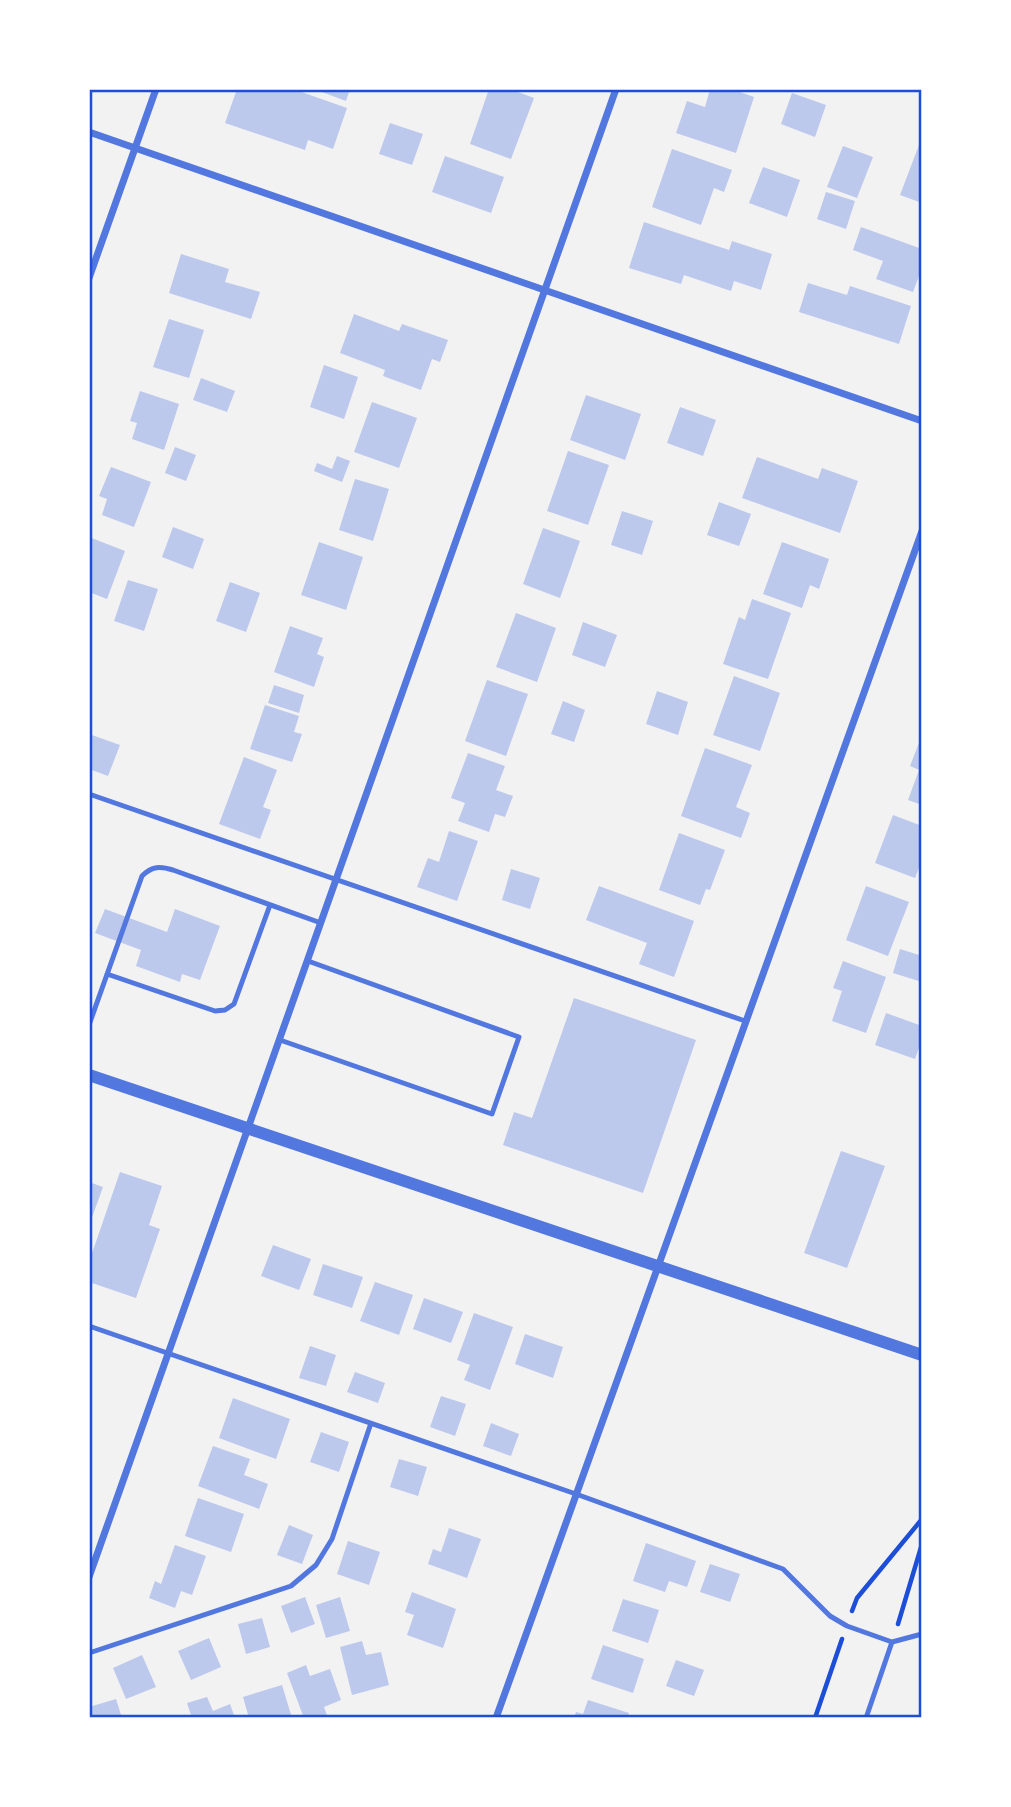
<svg xmlns="http://www.w3.org/2000/svg" width="1011" height="1807" font-family="'Exo 2',sans-serif">
<style>
.building{fill:#bdc9ec}
.lines{fill:none;stroke-linecap:round;stroke-linejoin:round}
.path{stroke:#1d4ed8;stroke-width:4.5}
.service{stroke:#5277de;stroke-width:5}
.minor{stroke:#5277de;stroke-width:7}
.tertiary{stroke:#5277de;stroke-width:12}
.neatline{fill:none;stroke:#1d4ed8;stroke-width:2.5}
</style>
<rect width="100%" height="100%" fill="#f2f2f2"/>
<path class="building" d="M237,89H293L347,108L333,149L308,140L305,150L225,123Z
M314,89H350L346,101Z
M489,89H510L534,98L511,159L470,144Z
M710,89H731L754,97L736,153L676,133L687,101L705,107Z
M792,93L826,105L815,137L781,124Z
M390,123L423,134L412,165L379,154Z
M922,137V203L900,195Z
M843,146L873,157L857,198L827,187Z
M672,149L732,170L724,192L714,188L701,225L652,207Z
M445,156L504,177L491,213L432,192Z
M763,167L800,180L787,217L749,203Z
M826,192L855,201L846,229L817,219Z
M644,222L729,250L732,241L772,254L761,290L734,281L731,291L684,275L681,284L629,268Z
M861,227L922,249V268L913,292L876,279L883,261L853,250Z
M181,254L229,269L225,282L260,292L251,319L169,293Z
M808,283L847,295L850,286L911,306L899,344L799,312Z
M354,314L399,331L402,324L448,340L440,362L432,359L421,390L383,376L385,370L340,353Z
M169,319L204,330L189,378L153,367Z
M324,365L358,377L344,419L310,407Z
M201,378L235,391L227,412L193,400Z
M140,391L179,404L164,450L132,439L137,423L130,421Z
M586,395L641,414L625,460L570,440Z
M372,402L417,418L399,468L354,452Z
M680,407L716,420L703,456L667,443Z
M175,447L196,455L186,481L165,473Z
M568,451L609,465L588,525L547,511Z
M337,456L350,461L342,482L314,471L317,463L332,469Z
M757,457L818,479L822,468L858,481L840,533L742,498Z
M111,467L151,482L134,527L102,515L107,499L99,496Z
M355,479L389,489L373,541L339,530Z
M719,502L751,514L739,546L707,535Z
M622,511L653,521L642,555L611,545Z
M173,527L204,539L193,569L162,557Z
M543,528L580,541L560,598L523,584Z
M89,537L125,551L107,599L89,592Z
M319,542L363,557L346,610L301,595Z
M782,542L829,559L819,589L810,585L802,608L763,594Z
M128,580L158,589L144,631L114,621Z
M230,582L260,593L246,632L216,621Z
M752,599L791,613L768,679L723,664L739,617L745,620Z
M516,613L556,628L537,682L496,667Z
M583,622L617,635L605,667L572,655Z
M290,626L323,638L317,654L324,657L314,687L274,672Z
M734,676L780,693L760,751L713,735Z
M487,680L528,694L506,756L465,741Z
M274,685L304,695L299,713L268,703Z
M657,691L688,702L678,735L646,724Z
M563,701L585,710L574,742L551,734Z
M265,705L299,716L294,732L302,734L292,762L250,749Z
M89,734L120,745L108,776L89,769Z
M922,735V805L908,800L919,770L910,766Z
M705,748L752,765L736,807L750,813L741,838L681,816Z
M468,753L505,766L496,790L513,796L505,817L495,814L489,832L458,821L465,803L451,798Z
M244,757L277,770L263,807L271,810L260,839L219,824Z
M893,815L922,826V860L915,878L875,863Z
M449,831L478,841L457,901L417,887L428,858L439,862Z
M679,833L725,850L710,890L706,889L700,905L659,890Z
M511,869L540,878L530,909L502,900Z
M599,886L694,921L674,977L639,964L647,943L586,920Z
M866,886L909,902L888,956L846,940Z
M105,909L167,932L175,909L220,926L200,980L182,974L180,982L136,966L141,950L95,933Z
M900,949L922,956V982L893,973Z
M843,961L886,977L866,1033L832,1021L842,991L833,988Z
M574,998L696,1040L643,1193L503,1145L514,1112L532,1118Z
M886,1013L922,1026V1039L915,1059L875,1045Z
M841,1151L885,1166L847,1268L804,1253Z
M120,1172L162,1186L149,1225L160,1229L136,1298L89,1282V1262Z
M89,1182L103,1187L90,1223L89,1222Z
M273,1245L311,1259L299,1290L261,1276Z
M323,1264L363,1277L352,1308L313,1295Z
M375,1282L413,1295L399,1335L360,1321Z
M424,1298L463,1312L451,1343L413,1329Z
M474,1313L513,1327L490,1390L464,1380L470,1365L457,1360Z
M525,1334L563,1347L553,1378L515,1364Z
M310,1346L336,1355L326,1386L299,1378Z
M355,1372L385,1383L378,1403L347,1392Z
M441,1396L466,1404L455,1436L430,1427Z
M233,1398L290,1419L276,1459L219,1438Z
M491,1423L519,1434L511,1456L483,1446Z
M321,1432L349,1442L339,1472L310,1462Z
M213,1446L250,1459L244,1475L268,1484L259,1509L198,1486Z
M399,1459L427,1467L418,1496L390,1487Z
M198,1498L244,1514L231,1552L185,1536Z
M289,1525L313,1535L302,1564L277,1555Z
M449,1528L481,1539L467,1578L428,1564L433,1549L441,1552Z
M348,1541L380,1552L369,1585L337,1574Z
M646,1543L696,1561L687,1587L669,1581L665,1592L633,1581Z
M175,1545L206,1556L192,1595L181,1591L175,1608L149,1598L155,1581L161,1584Z
M710,1564L740,1574L730,1602L700,1592Z
M412,1592L456,1609L443,1648L407,1635L414,1615L405,1612Z
M305,1597L315,1624L291,1633L281,1606Z
M340,1597L350,1631L326,1638L316,1605Z
M623,1599L659,1610L648,1643L612,1631Z
M262,1618L270,1647L246,1654L238,1624Z
M209,1638L221,1667L191,1680L178,1651Z
M362,1641L366,1655L381,1652L389,1685L352,1695L340,1647Z
M603,1645L644,1659L633,1693L591,1679Z
M142,1655L156,1687L126,1699L113,1668Z
M676,1660L704,1670L694,1696L666,1686Z
M306,1665L310,1676L330,1669L341,1700L324,1707L328,1718H304L287,1673Z
M282,1685L292,1718H249L243,1697Z
M207,1697L213,1711L230,1704L235,1718H192L187,1703Z
M116,1699L122,1718H90L89,1707Z
M588,1700L629,1713L627,1718H574L576,1712L583,1714Z"/>
<g class="lines">
<path class="path" d="M852,1611L857,1598L922,1519
M898,1624L922,1544
M815,1718L842,1639"/>
<path class="service" d="M89,794L745,1021
M107,974L215,1011L225,1010L234,1004L270,905
M89,1025L142,876C152,866 160,866 173,870L321,923
M280,1040L492,1114L519,1037L308,961
M89,1326L576,1494L783,1569L830,1616L847,1626L892,1642
M89,1653L291,1586L316,1565L332,1539L371,1423
M866,1718L892,1642L922,1634"/>
<path class="minor" d="M89,132L922,421
M89,278L156,89
M89,1577L616,89
M496,1718L922,531"/>
<path class="tertiary" d="M89,1075L922,1355"/>
</g>
<rect width="1011" height="1807" fill="none" stroke="#ffffff" stroke-width="182"/>
<rect x="91" y="91" width="829" height="1625" class="neatline"/>
</svg>
